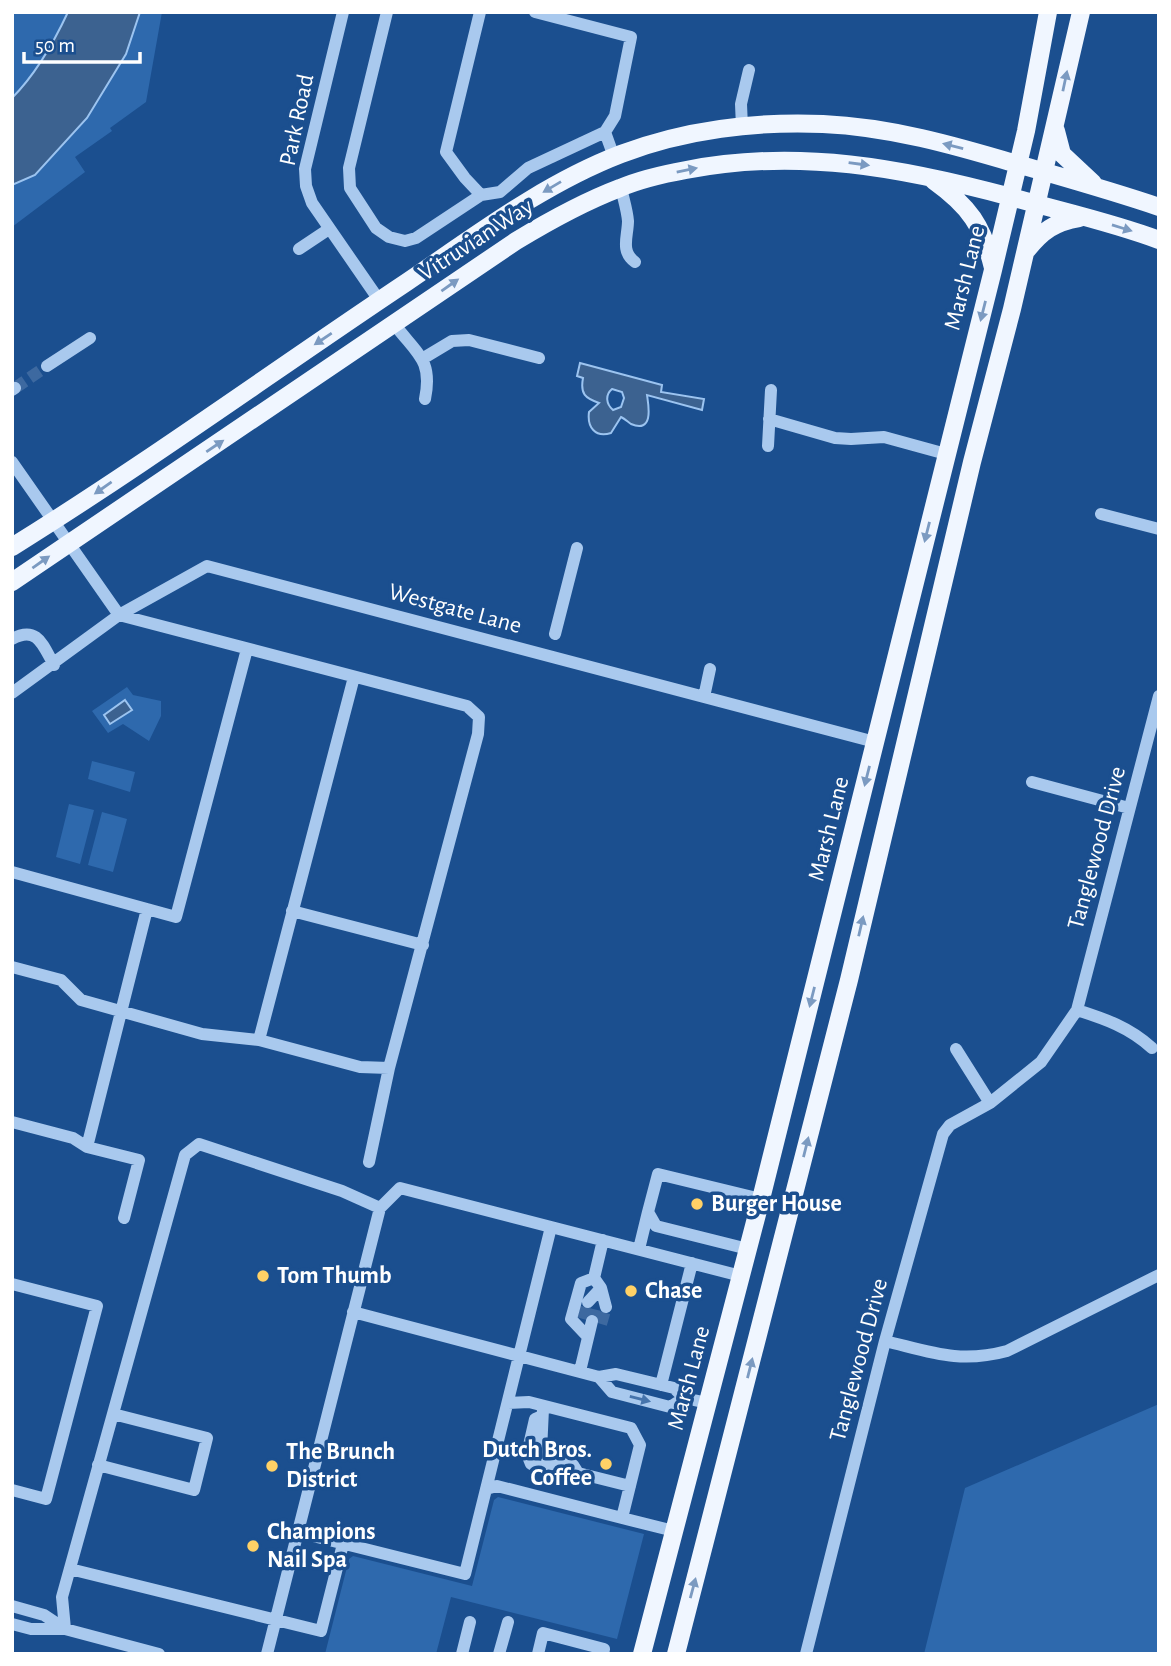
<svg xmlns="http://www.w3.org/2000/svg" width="1171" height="1666" font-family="'Alegreya Sans',sans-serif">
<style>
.green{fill:#2e69ad}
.water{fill:#3c6290;stroke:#9cc4f0;stroke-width:2;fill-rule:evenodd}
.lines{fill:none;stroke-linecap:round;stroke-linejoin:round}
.minor-tunnel{stroke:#3d69a0;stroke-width:12;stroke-dasharray:12 6;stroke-linecap:butt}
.minor{stroke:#a9c9ee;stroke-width:12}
.major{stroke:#f0f6ff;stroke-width:18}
.oneway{fill:#7b9ac1}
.oneway2{fill:#4674ac}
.poi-dot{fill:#ffd166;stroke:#1b4f8f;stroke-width:2.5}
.labels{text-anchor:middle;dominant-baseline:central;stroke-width:7;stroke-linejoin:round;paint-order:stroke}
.street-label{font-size:24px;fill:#fff;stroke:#1b4f8f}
.poi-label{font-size:24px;font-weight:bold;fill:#fff;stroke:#1b4f8f;text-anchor:start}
</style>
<rect width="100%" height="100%" fill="#1b4f8f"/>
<path class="green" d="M12,12H162L146,102L110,128L112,131L75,157L85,172L12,227Z
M127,687L133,695L161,701V716L149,741L123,724L108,733L92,711Z
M92,761L135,772L130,792L88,779Z
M69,804L94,810L80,864L56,857Z
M102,812L127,819L113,872L88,865Z
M1159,1404V1654H924L965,1488Z
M498,1497L644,1534L617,1639L451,1597L436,1654H325L349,1559L353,1556L472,1586L494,1500Z"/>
<path class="water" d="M68,12H140L126,54L87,118L35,175L12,185V98C36,74 54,42 68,12Z
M580,363L662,385L661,392L704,399L702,410L647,395C648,403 655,434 631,424C628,422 625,419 621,417L611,433C595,438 587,427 589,412L599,403C585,398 580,394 583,378L577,376ZM612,389L622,392L624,398L621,407L613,410C606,404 605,395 612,389Z
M125,700L132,710L110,724L104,715Z"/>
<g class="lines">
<path class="minor-tunnel" d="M15,388L47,366
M583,1319L588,1302
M592,1321L596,1304
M601,1324L606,1307"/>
<path class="minor" d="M343,12L305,169L306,186L312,203L379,300
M387,12L349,168L350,188L376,228L389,237L405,241L416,238L481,195L500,192L528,168L605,132
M480,12L446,152L465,178L481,195
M535,12L631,37L615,116L605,132L614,157
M742,127L741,104L749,70
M621,187C623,198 627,209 628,221C628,236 620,251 635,262
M299,249L329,229
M395,325C417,354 433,360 425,399
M422,359L452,341L469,340L539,358
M47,366L90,338
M12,390L15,388
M769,419L835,438L851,439L884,437L946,454
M768,446L771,390
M12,462L119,615L207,566L875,742
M1101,514L1159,529
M555,634L577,548
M12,639C38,625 43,646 54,665
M12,693L119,615L467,706L479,717L478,734L389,1068L369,1162
M704,697L710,669
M1032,782L1129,808
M12,872L176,917L247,649
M292,911L423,945
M12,967L61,980L81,1000L202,1034L259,1040L360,1067L389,1068
M1077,1010C1105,1019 1129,1027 1152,1048
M259,1040L354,677
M956,1049L990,1103
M12,1122L73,1138L87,1147
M124,1218L139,1160L87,1147L147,909
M639,1249L648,1212
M748,1249L656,1226L648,1212L658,1174L761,1199
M594,1278L601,1288L606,1307
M12,1284L97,1306L46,1499L12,1490
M588,1302L601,1288
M353,1312L599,1377L616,1374L674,1388L684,1398L708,1403
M588,1337L571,1319L581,1283L594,1278L603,1240
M885,1341C931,1352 959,1364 1007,1351L1159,1275
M580,1371L592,1321
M599,1377L612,1392L670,1407L684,1398
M661,1385L692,1263
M543,1409L541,1451L546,1457L573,1465L578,1473
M542,1416L535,1419L527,1454L531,1464L571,1477L578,1473L630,1486
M98,1465L194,1490L207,1438L113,1414
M486,1489L497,1486L622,1518L640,1445L631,1428L529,1402L508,1403
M622,1518L674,1531
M297,1532L465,1574L551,1227
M70,1569L321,1631L343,1544
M12,1606L44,1615L65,1629
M12,1624L31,1629H65L159,1654
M65,1629L62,1597L185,1155L199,1144L342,1191L380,1208
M267,1654L380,1208L400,1188L741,1276
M462,1654L470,1622
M499,1654L508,1622
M538,1654L543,1633L604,1649L603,1654
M806,1654L885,1341L943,1134L950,1125L990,1103L1041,1062L1077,1010L1159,696"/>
<path class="major" d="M1056,131L1062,154L1093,183
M934,181C969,206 983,226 993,268
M1027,250C1042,231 1055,222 1079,218
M12,547C147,463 275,370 407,282C475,236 543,184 621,154C684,130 756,121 823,124C890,127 953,145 1017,164C1065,178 1112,191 1159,207
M12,582L516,241C549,221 583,202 620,188C641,179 664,174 686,170C798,148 903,168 1011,197C1060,211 1111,222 1159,240
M642,1654L761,1199L993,270L1026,131L1048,12
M676,1654L849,980L972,462L1012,309L1081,12"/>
</g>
<defs><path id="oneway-solid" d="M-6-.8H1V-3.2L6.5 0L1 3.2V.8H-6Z" transform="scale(1.75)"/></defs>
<g class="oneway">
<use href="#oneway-solid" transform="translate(1065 81) rotate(-78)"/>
<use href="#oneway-solid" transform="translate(953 146) rotate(-166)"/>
<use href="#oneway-solid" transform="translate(859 164) rotate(8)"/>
<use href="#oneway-solid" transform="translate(687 170) rotate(-11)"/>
<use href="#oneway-solid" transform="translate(552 187) rotate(149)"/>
<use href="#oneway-solid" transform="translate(1122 228) rotate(17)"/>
<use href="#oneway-solid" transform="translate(450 285) rotate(-35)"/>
<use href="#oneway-solid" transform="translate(983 311) rotate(104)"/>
<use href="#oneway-solid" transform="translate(323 339) rotate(146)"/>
<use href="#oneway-solid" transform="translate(215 446) rotate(-34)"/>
<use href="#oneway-solid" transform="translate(103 488) rotate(145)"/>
<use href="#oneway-solid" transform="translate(927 532) rotate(104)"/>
<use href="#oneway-solid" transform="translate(41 562) rotate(-35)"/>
<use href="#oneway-solid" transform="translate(867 776) rotate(104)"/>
<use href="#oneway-solid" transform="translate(861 926) rotate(-77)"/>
<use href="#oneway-solid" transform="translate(812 997) rotate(104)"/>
<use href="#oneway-solid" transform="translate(806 1147) rotate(-76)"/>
<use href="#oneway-solid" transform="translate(750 1368) rotate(-76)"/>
<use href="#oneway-solid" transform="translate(693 1588) rotate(-75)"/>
</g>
<use class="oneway2" href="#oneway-solid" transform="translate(640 1399) rotate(14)"/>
<g class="poi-dot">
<circle cx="697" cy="1204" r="7"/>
<circle cx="263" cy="1276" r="7"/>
<circle cx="631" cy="1291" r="7"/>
<circle cx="606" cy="1464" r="7"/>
<circle cx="272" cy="1466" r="7"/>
<circle cx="253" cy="1546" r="7"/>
</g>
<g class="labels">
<g class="street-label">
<text transform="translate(297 120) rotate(-78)">Park Road</text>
<text transform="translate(476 240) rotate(-33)">Vitruvian Way</text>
<text transform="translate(965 278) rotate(-76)">Marsh Lane</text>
<text transform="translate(455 609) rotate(15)">Westgate Lane</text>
<text transform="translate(829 829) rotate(-76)">Marsh Lane</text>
<text transform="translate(1097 848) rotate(-75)">Tanglewood Drive</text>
<text transform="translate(859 1360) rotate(-75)">Tanglewood Drive</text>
<text transform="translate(689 1378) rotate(-75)">Marsh Lane</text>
</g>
<g class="poi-label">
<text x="711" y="1204">Burger House</text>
<text x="277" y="1276">Tom Thumb</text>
<text x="645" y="1291">Chase</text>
<text x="592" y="1450" text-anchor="end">Dutch Bros.<tspan x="592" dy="28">Coffee</tspan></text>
<text x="286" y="1452">The Brunch<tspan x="286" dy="28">District</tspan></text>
<text x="267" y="1532">Champions<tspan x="267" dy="28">Nail Spa</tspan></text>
</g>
</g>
<rect width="1171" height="1666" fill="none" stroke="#ffffff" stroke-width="28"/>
<path d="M24 52v10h116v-10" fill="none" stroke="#ffffff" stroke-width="3.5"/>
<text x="35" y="52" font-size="21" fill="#ffffff" stroke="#1b4f8f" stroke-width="5" paint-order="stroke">50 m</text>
</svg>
